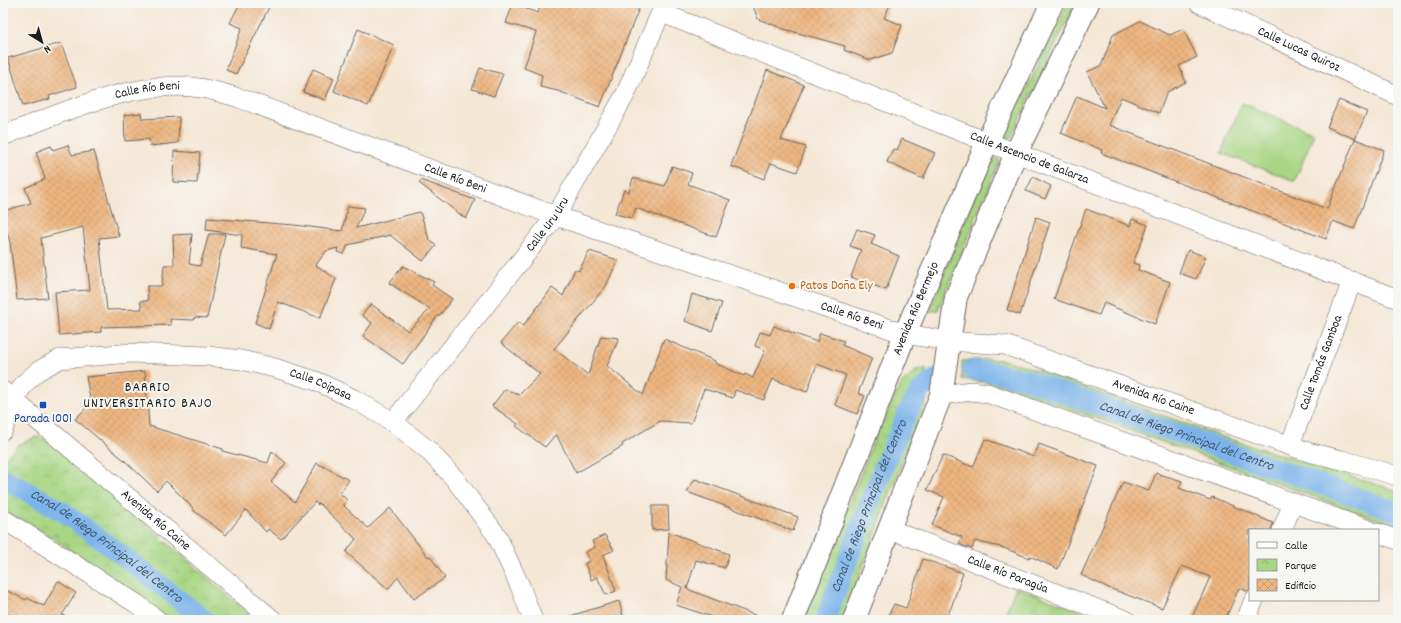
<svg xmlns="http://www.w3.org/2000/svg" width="1401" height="623" font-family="Dekko,sans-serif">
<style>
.grass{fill:url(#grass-dots);stroke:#627950}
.park{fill:url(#park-crowns);stroke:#627950}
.pitch{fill:#a8d684;stroke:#627950}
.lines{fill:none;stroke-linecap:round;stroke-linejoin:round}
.canal{stroke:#7bb3eb;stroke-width:20}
.building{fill:url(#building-cross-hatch)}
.minor-casing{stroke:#68635d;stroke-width:20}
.major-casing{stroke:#68635d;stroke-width:24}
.minor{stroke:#fff;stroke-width:19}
.major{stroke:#fff;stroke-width:22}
.food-dot{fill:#e8710a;stroke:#f6f6f2;stroke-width:1.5}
.transit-dot{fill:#1a4fb4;stroke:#f6f6f2;stroke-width:1.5}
.labels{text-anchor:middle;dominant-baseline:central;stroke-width:4;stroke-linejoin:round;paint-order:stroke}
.street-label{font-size:13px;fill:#1c1c1c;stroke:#f6f6f2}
.food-label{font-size:13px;fill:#c56008;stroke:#f6f6f2;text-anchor:start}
.transit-label{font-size:13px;fill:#164399;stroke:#f6f6f2}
.neighbourhood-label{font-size:14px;letter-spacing:1px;fill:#1c1c1c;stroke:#f6f6f2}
.water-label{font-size:14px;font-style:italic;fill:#42586f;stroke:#f6f6f2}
</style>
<defs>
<pattern id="grass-dots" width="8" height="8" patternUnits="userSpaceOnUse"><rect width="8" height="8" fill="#a8d684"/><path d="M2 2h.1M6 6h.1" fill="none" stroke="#90b771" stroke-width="1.8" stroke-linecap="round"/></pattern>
<pattern id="park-crowns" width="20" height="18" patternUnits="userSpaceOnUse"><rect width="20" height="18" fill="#a8d684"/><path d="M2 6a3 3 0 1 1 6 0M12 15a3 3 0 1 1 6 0" fill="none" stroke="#90b771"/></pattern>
<pattern id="building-cross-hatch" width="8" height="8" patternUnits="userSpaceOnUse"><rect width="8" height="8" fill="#eeb680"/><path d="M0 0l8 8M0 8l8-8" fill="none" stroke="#cc9c6e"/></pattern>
</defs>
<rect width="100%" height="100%" fill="#f6f6f2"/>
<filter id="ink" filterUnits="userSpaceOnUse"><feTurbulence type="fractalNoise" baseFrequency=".025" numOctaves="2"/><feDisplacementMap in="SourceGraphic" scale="8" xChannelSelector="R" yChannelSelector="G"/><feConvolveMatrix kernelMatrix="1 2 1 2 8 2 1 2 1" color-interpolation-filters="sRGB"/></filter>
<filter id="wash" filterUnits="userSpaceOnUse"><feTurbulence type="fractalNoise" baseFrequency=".012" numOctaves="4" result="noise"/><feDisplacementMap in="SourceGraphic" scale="16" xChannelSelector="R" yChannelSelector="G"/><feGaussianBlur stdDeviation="0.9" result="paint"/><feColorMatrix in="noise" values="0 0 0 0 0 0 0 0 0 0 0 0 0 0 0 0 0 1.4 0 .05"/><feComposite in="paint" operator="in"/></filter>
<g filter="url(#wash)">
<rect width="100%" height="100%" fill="#f5e7d5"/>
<path class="grass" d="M1068,3H1076L1010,139L1004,136Z
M991,156L1000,160L938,310L929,312Z
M987,359L1003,360L1025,366L1223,437L1398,491V527L1040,398L1001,385L962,379V361Z"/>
<path class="park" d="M926,368V403L893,486L843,620H803L876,435L901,384L916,371Z
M36,437L44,439L55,445L256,620H169L146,601L60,543L34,526L7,513L3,509V460L18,445Z
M1016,587L1105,620H1003Z"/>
<path class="pitch" d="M1242,103L1314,133L1295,181L1221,153Z"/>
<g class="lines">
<g class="canal">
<path id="s1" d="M972,370L992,372L1024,379L1398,512"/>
<path id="s2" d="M3,478L62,511L131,562L205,620"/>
<path id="s3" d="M825,620L884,466L908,412L921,390L935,379"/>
</g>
</g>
<g id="blocks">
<path class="building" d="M240,3H271L236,74L226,70L242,28L230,23Z
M541,3H641L600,107L558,91L540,87L542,75L524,68L536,32L506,23L513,4L538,13Z
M752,3H891L884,18L902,25L892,53L870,60L844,50L845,46L784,29L758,19Z
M1140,21L1170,35L1183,29L1197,57L1179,66L1186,82L1167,92L1159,113L1121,97L1109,125L1327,209L1355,139L1384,150L1354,229L1333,221L1326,239L1101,153L1102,150L1061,133L1077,96L1105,108L1087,72L1101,66L1113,35Z
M358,29L394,45L368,106L334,91Z
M61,43L77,87L49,96L50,99L23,106L8,58Z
M480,68L503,74L494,96L472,89Z
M313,69L334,78L325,100L303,92Z
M767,70L804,85L781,140L806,147L797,172L771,163L764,179L731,166Z
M1339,100L1367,112L1355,139L1327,127Z
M141,113L142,119L179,117L178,143L150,146L149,139L125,141L124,115Z
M902,139L935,153L923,179L887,162L893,149L897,150Z
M68,145L72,155L94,151L119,236L99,238L107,310L142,309L140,301H148L147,286H162L164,265H174L173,235L192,234L189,264L200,266L209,234H225L207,318L195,317L194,320L170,319L171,325L101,327V332L59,335L55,292L90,290L83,227L41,238L48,298L17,300L10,242L3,219V211L31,203L25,188L45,179L36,152L51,146L53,150Z
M174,151L200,153L197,183L173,182Z
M672,166L692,173L688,184L730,200L716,237L636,208L632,218L615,214L624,190L629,192L633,178L665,186Z
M1033,177L1051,186L1045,199L1026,191Z
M421,180L475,200L466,219L419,183Z
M348,206L365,208L356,228L420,212L429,239L436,246L423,261L390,235L348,245L344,254L337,252L338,248L326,251L316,265L336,279L320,318L278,302L269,329L255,323L277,254L241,248L242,235L206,230L207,218L294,225L342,231Z
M1086,209L1130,226L1132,219L1148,225L1133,263L1139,265L1138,270L1170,282L1155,324L1104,303L1099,315L1054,299Z
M1036,217L1050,222L1020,315L1007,310Z
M857,229L875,235L871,244L899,256L886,290L851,277L861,250L850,246Z
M1188,250L1206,257L1196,279L1179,273Z
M589,251L618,260L606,286L554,349L588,375L601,336L619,338L607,366L643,395L664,339L715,361V363L744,376L745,374L753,378L765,350L755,346L760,332L770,335L774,326L817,342L820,333L844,341L842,345L872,358L858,393L865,396L857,414L835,405L846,375L817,364L807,392L773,379L764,400L735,390L733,398L704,389L691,423L660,421L622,444L623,446L576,473L556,434L545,447L516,426L518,424L492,406L505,389L519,395L540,374L501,343L518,322L523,326L552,288L563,296L575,269L579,271Z
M403,266L434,282L432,285L452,299L439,316L438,315L403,364L363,336L372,323L362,315L371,304L408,331L430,309L389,283Z
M692,294L722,303L712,331L685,321Z
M145,371L149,426L223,449L222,451L268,463L272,451L286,463L271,482L295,502L317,463L349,480L340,493L347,500L344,506L368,528L390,508L428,557L430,556L445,578L414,599L398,577L388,589L346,552L356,539L319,503L318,505L315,502L281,539L268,529L266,532L246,510L226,535L193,510L194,509L166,481L157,491L124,460L75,419L91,403L86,377Z
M985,439L1034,457L1039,444L1098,466L1058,569L1030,556L1029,558L1004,548L975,541L972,549L959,544L962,537L932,525L944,497L927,490L943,455L973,467Z
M1156,473L1182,481L1179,488L1210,500L1212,497L1273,523L1271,530H1250V590L1247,591L1239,588L1225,620H1191L1210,577L1182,566L1162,608L1109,588L1081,575L1123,482L1149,491Z
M695,479L798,517L793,531L687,492Z
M652,506H668L669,529L652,530Z
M669,532L729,554L725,568L696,560L687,589L765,619L764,620H721L676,605L682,587L666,580Z
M605,535L614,550L603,555L616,591L606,595L597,577L591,580L585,563L590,561L585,552L595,547L592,541Z
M923,559L963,573L951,608L945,620H886L894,604L906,608Z
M58,581L76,593L62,615L74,620H11L3,616V589L26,600L27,598L44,606Z
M619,601L624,620H570V616Z"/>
</g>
</g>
<g filter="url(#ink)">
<use href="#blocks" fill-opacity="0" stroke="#68635d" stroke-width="1"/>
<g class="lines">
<defs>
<g id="minor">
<path id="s4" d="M1199,3L1398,96"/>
<path id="s5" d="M662,13L987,142L1398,299"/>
<path id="s6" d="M3,136C58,113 140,78 200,88C213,90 226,94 239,98L556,216L905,334L949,341L1005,345L1308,452L1342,460L1398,476"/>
<path id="s7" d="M3,391L273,620"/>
<path d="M941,395L972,391L987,393L1369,530"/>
<path id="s8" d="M393,422L556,216L625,95L665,3"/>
<path id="s9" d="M3,430L14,400L24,384L38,371L60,359L131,353L208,356L241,360L275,368L316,381L354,399L393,422L428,450L455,479L497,536L520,586L533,620"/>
<path id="s10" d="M1290,445L1352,281"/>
<path d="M3,519L137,604L157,620"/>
<path id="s11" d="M889,529L1126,620"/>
<path d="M1282,530L1293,503"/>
<path d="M1378,533L1398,540"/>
<path d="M1246,620L1254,600"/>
</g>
<g id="major">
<path id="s12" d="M793,620L905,334L987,142L1052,3"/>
<path d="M854,620L941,395L956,297L1016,153L1088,3"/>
</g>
</defs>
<use href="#minor" class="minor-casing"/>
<use href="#major" class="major-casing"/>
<use href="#minor" class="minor"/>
<use href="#major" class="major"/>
</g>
</g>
<circle class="food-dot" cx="792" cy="286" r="4"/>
<rect class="transit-dot" x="39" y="401" width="8" height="8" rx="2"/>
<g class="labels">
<g class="street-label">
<text stroke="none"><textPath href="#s4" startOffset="110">Calle Lucas Quiroz</textPath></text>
<text stroke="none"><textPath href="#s6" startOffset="152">Calle Río Beni</textPath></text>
<text stroke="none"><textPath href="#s5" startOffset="395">Calle Ascencio de Galarza</textPath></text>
<text stroke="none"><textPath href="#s6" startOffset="476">Calle Río Beni</textPath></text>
<text stroke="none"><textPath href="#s8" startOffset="251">Calle Uru Uru</textPath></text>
<text stroke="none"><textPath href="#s12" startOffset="335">Avenida Río Bermejo</textPath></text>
<text stroke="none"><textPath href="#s6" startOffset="896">Calle Río Beni</textPath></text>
<text stroke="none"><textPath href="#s10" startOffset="88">Calle Tomás Gamboa</textPath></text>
<text stroke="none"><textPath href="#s9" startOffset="360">Calle Coipasa</textPath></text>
<text stroke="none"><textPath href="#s6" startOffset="1210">Avenida Río Caine</textPath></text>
<text stroke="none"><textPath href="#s7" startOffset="200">Avenida Río Caine</textPath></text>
<text stroke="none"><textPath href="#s11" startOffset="127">Calle Río Paragúa</textPath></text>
</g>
<g class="food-label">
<text x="800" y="286">Patos Doña Ely</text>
</g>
<g class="transit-label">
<text x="43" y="419">Parada 1001</text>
</g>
<g class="neighbourhood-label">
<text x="148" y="388">BARRIO<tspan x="148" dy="16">UNIVERSITARIO BAJO</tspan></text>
</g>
<g class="water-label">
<text stroke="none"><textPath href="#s1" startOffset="225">Canal de Riego Principal del Centro</textPath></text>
<text stroke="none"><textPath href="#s3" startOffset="122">Canal de Riego Principal del Centro</textPath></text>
<text stroke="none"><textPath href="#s2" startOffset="124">Canal de Riego Principal del Centro</textPath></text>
</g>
</g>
<rect width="1401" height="623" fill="none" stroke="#f6f6f2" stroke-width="16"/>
<rect x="1249" y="529" width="130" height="72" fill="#f6f6f2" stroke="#9f9f9c"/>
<rect x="1257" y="542" width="20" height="6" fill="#ffffff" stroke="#9f9f9c"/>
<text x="1285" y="549" font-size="12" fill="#1c1c1c">Calle</text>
<rect x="1257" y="559" width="20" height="12" fill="url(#park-crowns)" stroke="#9f9f9c"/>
<text x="1285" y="569" font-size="12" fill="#1c1c1c">Parque</text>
<rect x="1257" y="579" width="20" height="12" fill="url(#building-cross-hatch)" stroke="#9f9f9c"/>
<text x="1285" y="589" font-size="12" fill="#1c1c1c">Edificio</text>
<g transform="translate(42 42) rotate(143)" stroke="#f6f6f2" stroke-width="3" paint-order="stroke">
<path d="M0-3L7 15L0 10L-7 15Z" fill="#1c1c1c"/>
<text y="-6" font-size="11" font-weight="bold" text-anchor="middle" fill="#1c1c1c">N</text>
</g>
</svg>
